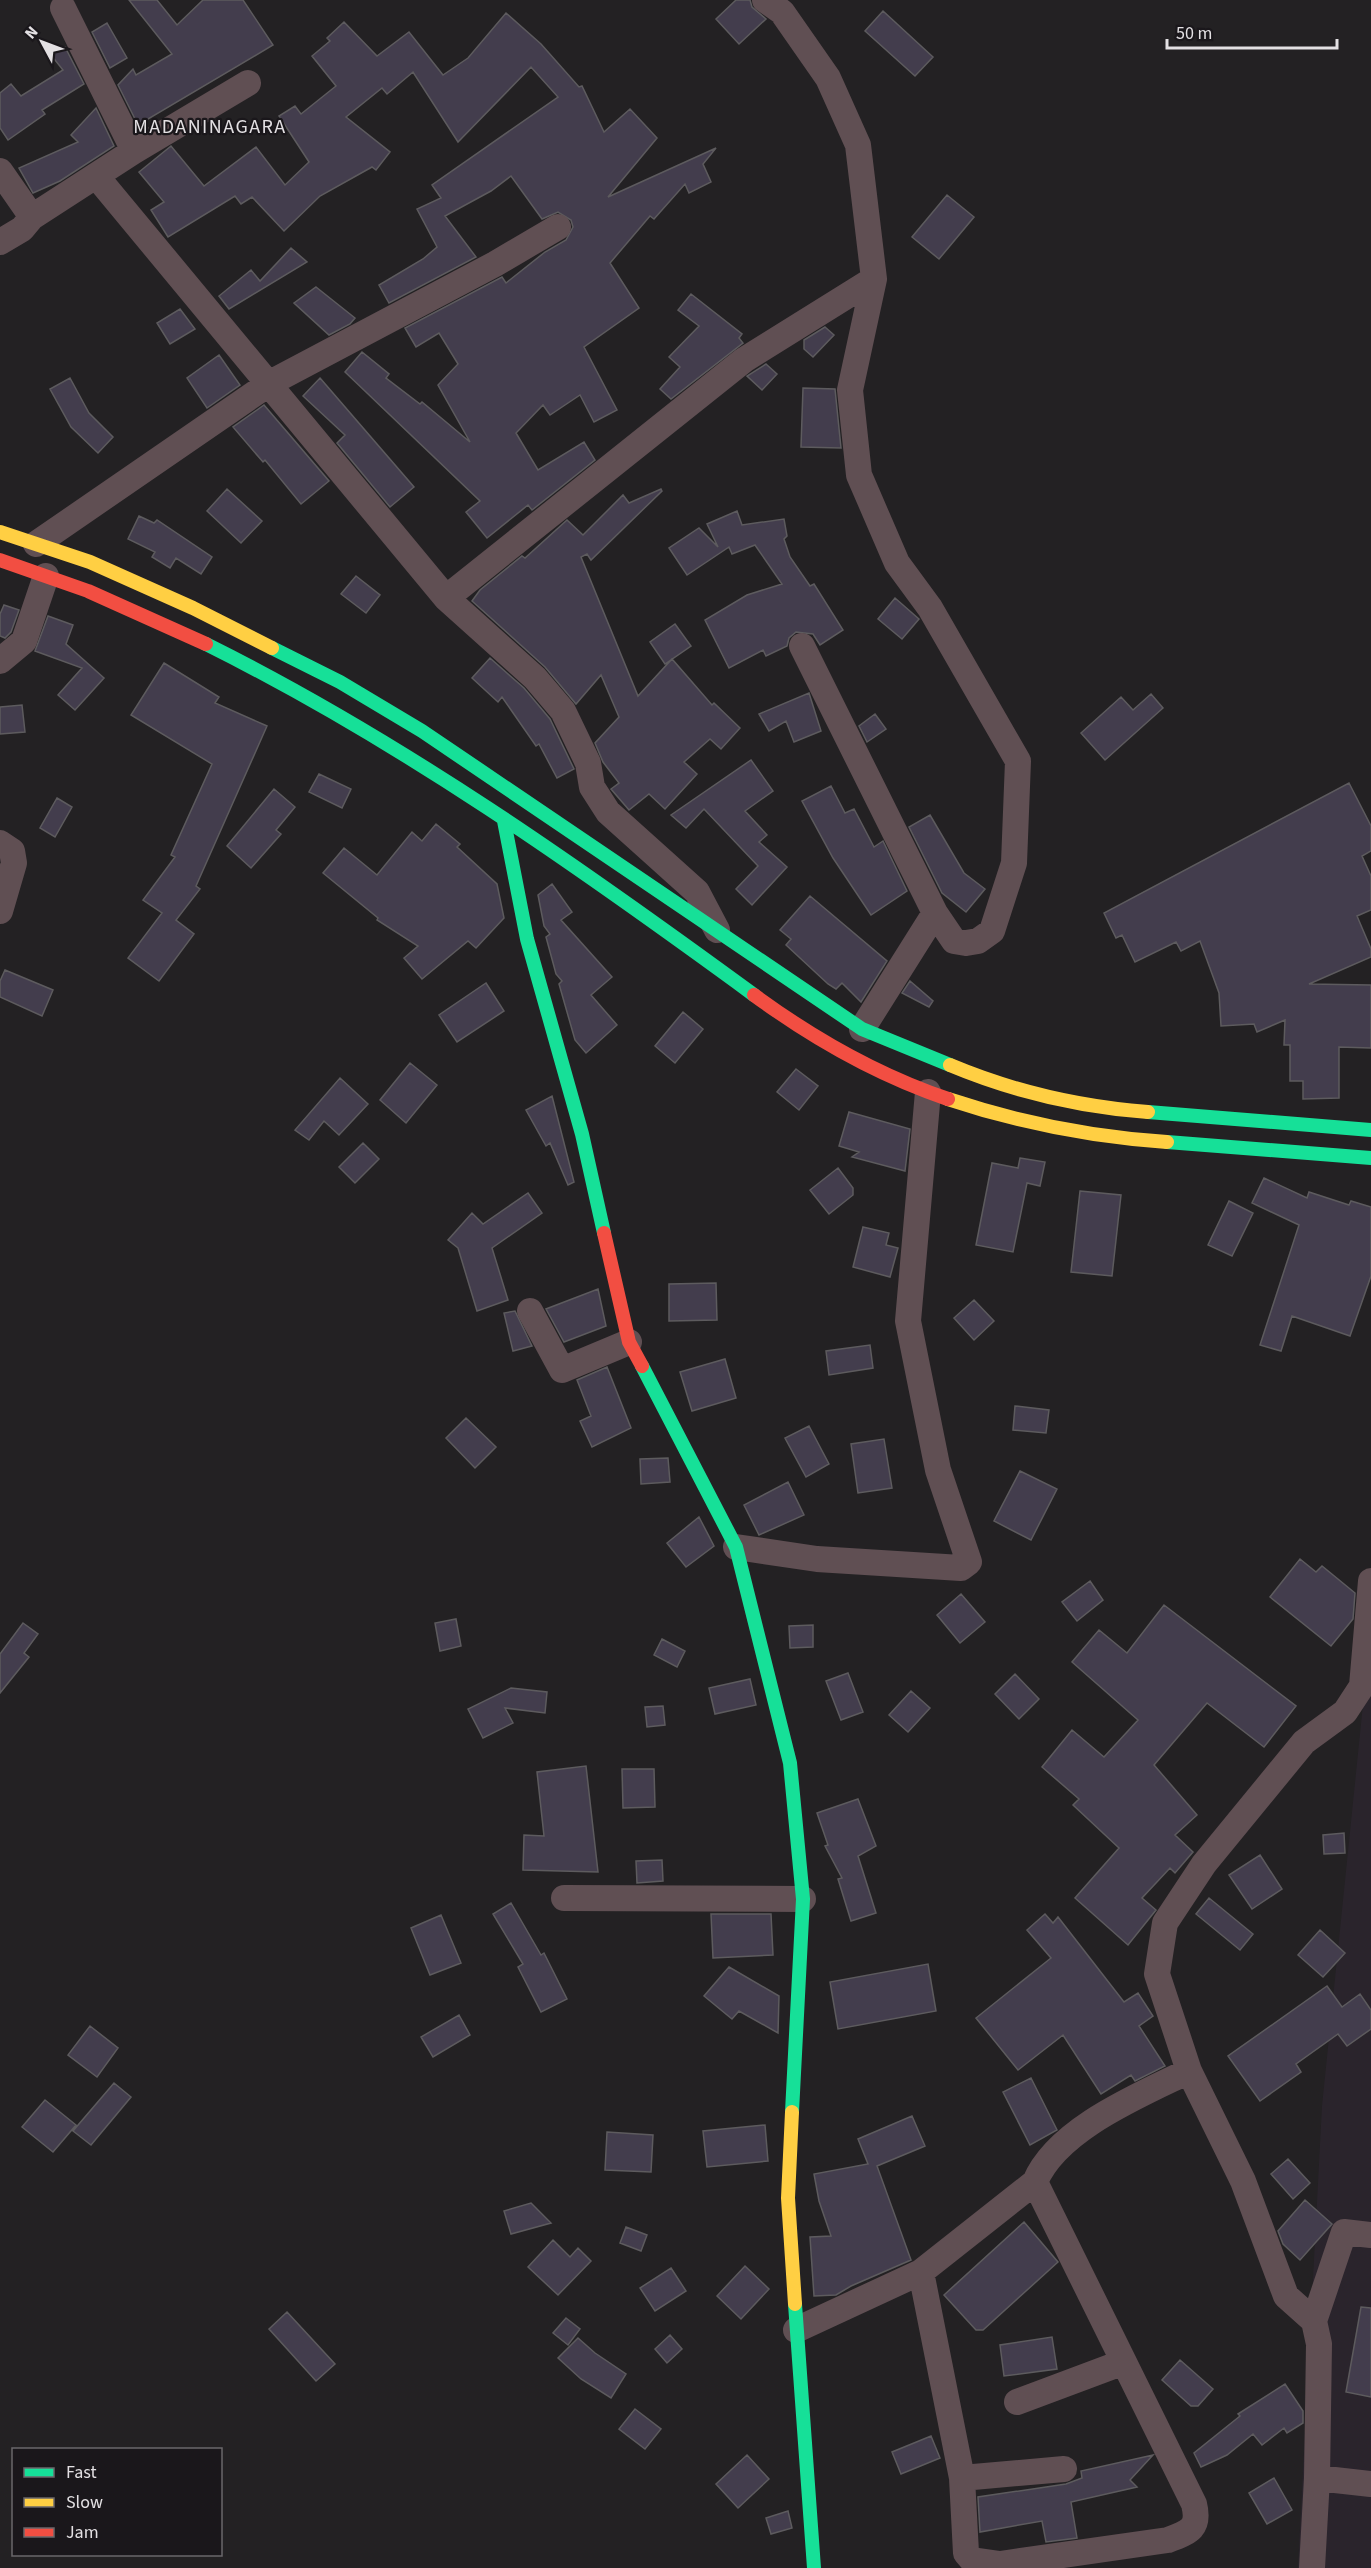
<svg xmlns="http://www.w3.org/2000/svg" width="1371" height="2568" viewBox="0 0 1371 2568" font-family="'Source Sans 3',sans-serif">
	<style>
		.built { fill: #2a242c }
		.building { fill: #433d4d; stroke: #5d5b5e; stroke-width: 1.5 }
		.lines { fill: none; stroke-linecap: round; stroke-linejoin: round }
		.street { stroke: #604f53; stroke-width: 26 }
		.fast { stroke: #16e098; stroke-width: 14 }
		.slow { stroke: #ffcf43; stroke-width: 14 }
		.jam { stroke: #f24e42; stroke-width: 14 }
		.labels { text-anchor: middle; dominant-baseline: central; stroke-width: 4.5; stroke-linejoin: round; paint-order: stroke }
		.quarter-label { font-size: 20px; letter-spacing: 1.5px; fill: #e3e0e3; stroke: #1a171b }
	</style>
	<rect width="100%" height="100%" fill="#232123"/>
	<path class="built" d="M 1371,1626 L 1371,2568 L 1298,2568 L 1322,2106 Z"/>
	<path class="building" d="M 129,0 L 157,0 L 177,25 L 203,0 L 243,0 L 273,45 L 138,125 L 118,85 L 133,69 L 136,75 L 172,54 Z
		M 736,0 L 750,0 L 752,7 L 766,19 L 739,44 L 716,19 Z
		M 883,11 L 933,57 L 915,76 L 865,31 Z
		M 506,13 L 541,44 L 579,87 L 582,86 L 604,132 L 630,109 L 657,138 L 608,197 L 716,148 L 703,164 L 711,182 L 689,193 L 685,184 L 654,219 L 650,216 L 610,263 L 639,308 L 584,347 L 617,410 L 594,422 L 580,395 L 550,415 L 543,405 L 516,433 L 538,470 L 584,442 L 595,460 L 532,510 L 528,505 L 487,538 L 466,512 L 480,501 L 345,372 L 362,352 L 389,374 L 386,378 L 420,404 L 422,402 L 470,442 L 438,385 L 458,364 L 439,333 L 416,347 L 405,328 L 502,277 L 506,283 L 545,252 L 566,240 L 573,227 L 571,220 L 558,212 L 542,219 L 511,176 L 491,191 L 445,216 L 476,257 L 389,303 L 379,285 L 423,259 L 437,247 L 417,209 L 441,198 L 432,185 L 558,97 L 531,67 L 458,142 L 413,72 L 387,94 L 382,88 L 346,117 L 390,152 L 376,170 L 372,167 L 320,196 L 284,231 L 252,197 L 241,204 L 235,196 L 168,237 L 151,210 L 164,202 L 139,172 L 171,146 L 204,186 L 256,147 L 285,185 L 309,162 L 279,116 L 295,106 L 301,114 L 336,86 L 312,56 L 330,41 L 327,38 L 344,22 L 377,56 L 409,32 L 443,75 L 468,58 Z
		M 107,23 L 127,58 L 110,68 L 92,32 Z
		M 65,47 L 84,84 L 42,110 L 45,114 L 8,140 L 0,128 L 0,93 L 11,84 L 21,96 L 63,70 L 51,55 Z
		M 96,108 L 114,146 L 60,181 L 33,193 L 19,168 L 78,142 L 71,135 Z
		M 947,195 L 974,217 L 939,259 L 912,237 Z
		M 291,248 L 307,262 L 229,309 L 219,296 L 251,270 L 260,281 Z
		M 316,287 L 355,318 L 350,324 L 329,335 L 294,303 Z
		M 691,294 L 742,334 L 739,338 L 743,343 L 671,399 L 660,389 L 680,367 L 669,357 L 699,326 L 678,310 Z
		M 180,309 L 195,329 L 170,344 L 157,323 Z
		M 825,327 L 834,335 L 813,357 L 804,349 L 804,340 Z
		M 219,355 L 240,385 L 207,408 L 187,378 Z
		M 766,364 L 777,374 L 762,390 L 747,376 Z
		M 70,378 L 89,413 L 113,437 L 98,453 L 71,427 L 50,389 Z
		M 320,378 L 414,487 L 390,507 L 337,443 L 345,435 L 303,396 Z
		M 803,388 L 835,389 L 841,448 L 801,447 Z
		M 264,405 L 329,481 L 301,504 L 265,460 L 263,462 L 233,427 Z
		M 227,489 L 262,521 L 241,543 L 207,511 Z
		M 661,489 L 662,491 L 591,560 L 587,554 L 581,557 L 638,696 L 672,659 L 712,705 L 714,703 L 740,728 L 721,749 L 710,739 L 684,762 L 697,774 L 665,809 L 649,794 L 629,810 L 611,789 L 619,783 L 603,762 L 595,743 L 619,717 L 601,675 L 576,704 L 545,667 L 472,601 L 480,590 L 522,556 L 525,558 L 567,520 L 583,535 L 623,495 L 629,503 Z
		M 737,511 L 742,525 L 784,519 L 787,536 L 784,539 L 790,557 L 810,586 L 814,584 L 843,630 L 820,645 L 813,634 L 796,632 L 789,638 L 787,646 L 766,656 L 763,650 L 729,668 L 705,620 L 747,595 L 782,584 L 755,545 L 732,554 L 729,547 L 687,575 L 669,548 L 699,528 L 718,547 L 707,524 Z
		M 139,516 L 154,523 L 157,520 L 212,557 L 201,574 L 176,558 L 170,568 L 152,557 L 155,552 L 128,539 Z
		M 356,576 L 380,595 L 366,613 L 341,594 Z
		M 895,598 L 919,619 L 902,639 L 878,619 Z
		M 4,605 L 19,610 L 11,632 L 5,638 L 0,636 L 0,614 Z
		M 48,616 L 73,625 L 66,644 L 104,678 L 75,710 L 58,695 L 82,668 L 35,651 Z
		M 675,624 L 691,646 L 665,664 L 650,642 Z
		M 490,658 L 524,688 L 550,719 L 574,769 L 557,778 L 539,744 L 536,746 L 502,697 L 498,702 L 472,678 Z
		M 164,663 L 219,697 L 215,703 L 267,726 L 196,886 L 200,889 L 176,920 L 194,934 L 159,981 L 128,958 L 162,913 L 143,900 L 175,857 L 171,855 L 212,764 L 131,715 Z
		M 809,693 L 821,731 L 794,742 L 786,721 L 769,731 L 759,714 Z
		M 1151,694 L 1163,708 L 1105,760 L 1081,733 L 1121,697 L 1133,710 Z
		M 22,705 L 25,732 L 0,734 L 0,707 Z
		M 875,714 L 886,729 L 867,742 L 859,726 Z
		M 751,760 L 773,791 L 745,811 L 767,835 L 759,842 L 787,867 L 752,905 L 736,889 L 758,866 L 704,809 L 686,828 L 671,815 Z
		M 319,774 L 351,789 L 342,808 L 309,792 Z
		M 1349,783 L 1371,826 L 1371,851 L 1362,856 L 1371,876 L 1371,910 L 1357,916 L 1371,949 L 1371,957 L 1309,984 L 1371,985 L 1371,1048 L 1339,1047 L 1339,1098 L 1303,1099 L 1303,1081 L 1290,1081 L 1290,1045 L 1284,1045 L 1285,1020 L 1257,1032 L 1254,1024 L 1221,1026 L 1219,993 L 1200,941 L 1181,951 L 1176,942 L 1135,962 L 1122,935 L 1116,938 L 1104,913 Z
		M 831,786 L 845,813 L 854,809 L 874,847 L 883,841 L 907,891 L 871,915 L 833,858 L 802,801 Z
		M 274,789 L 295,807 L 276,830 L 281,834 L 251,868 L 227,846 Z
		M 57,798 L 72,807 L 55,837 L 40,828 Z
		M 930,815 L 964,873 L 985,889 L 966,912 L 942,893 L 909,827 Z
		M 436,824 L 460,844 L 457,847 L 497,884 L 504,918 L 476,948 L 468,941 L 422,979 L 404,958 L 418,946 L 377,920 L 378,918 L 323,873 L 344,848 L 377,875 L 412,832 L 422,841 Z
		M 552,884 L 572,912 L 561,920 L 612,977 L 591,995 L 617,1025 L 586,1053 L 575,1040 L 559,984 L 562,981 L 556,974 L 546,937 L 550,934 L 544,926 L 538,895 Z
		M 810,896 L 887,961 L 861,1002 L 842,983 L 836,989 L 828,984 L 786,945 L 791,939 L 780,930 Z
		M 5,970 L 53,990 L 42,1016 L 0,997 L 0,981 Z
		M 910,981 L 933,1001 L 929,1007 L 902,993 Z
		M 486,983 L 504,1011 L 457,1042 L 439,1015 Z
		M 683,1012 L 703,1029 L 675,1063 L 655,1046 Z
		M 410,1063 L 437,1085 L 406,1123 L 380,1100 Z
		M 796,1069 L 818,1086 L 799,1110 L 777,1092 Z
		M 340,1078 L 368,1104 L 339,1135 L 324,1121 L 309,1140 L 295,1130 Z
		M 552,1096 L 574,1182 L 568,1185 L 550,1143 L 546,1146 L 526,1110 Z
		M 849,1112 L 910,1129 L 905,1171 L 852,1157 L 859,1152 L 839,1146 Z
		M 363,1143 L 379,1159 L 355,1183 L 339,1167 Z
		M 1020,1158 L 1045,1162 L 1040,1186 L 1027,1183 L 1013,1252 L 976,1245 L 992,1163 L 1018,1168 Z
		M 838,1168 L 853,1188 L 853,1195 L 829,1214 L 810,1190 Z
		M 1264,1178 L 1307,1198 L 1309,1192 L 1349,1205 L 1351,1201 L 1371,1207 L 1371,1276 L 1350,1336 L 1292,1316 L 1281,1351 L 1260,1345 L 1299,1225 L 1252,1203 Z
		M 1080,1191 L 1121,1195 L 1112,1276 L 1071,1272 Z
		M 528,1193 L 542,1213 L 492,1248 L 508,1300 L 477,1311 L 458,1248 L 448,1240 L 472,1213 L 483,1224 Z
		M 1229,1201 L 1253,1213 L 1232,1256 L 1208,1245 Z
		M 863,1227 L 889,1233 L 886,1245 L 898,1248 L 890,1277 L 853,1267 Z
		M 716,1283 L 717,1320 L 669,1321 L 669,1284 Z
		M 598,1289 L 606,1326 L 564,1342 L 546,1309 Z
		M 974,1300 L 994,1321 L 974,1340 L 954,1318 Z
		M 515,1311 L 532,1346 L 513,1351 L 504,1313 Z
		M 870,1345 L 873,1368 L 829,1375 L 826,1351 Z
		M 725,1359 L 736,1398 L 692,1411 L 680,1372 Z
		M 607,1367 L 631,1428 L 592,1447 L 580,1421 L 591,1416 L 577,1380 Z
		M 1015,1406 L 1049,1410 L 1046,1433 L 1013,1430 Z
		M 466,1418 L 496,1447 L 475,1468 L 446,1438 Z
		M 809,1426 L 829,1464 L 806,1477 L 785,1438 Z
		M 884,1439 L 892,1488 L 858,1493 L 851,1444 Z
		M 668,1458 L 670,1482 L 641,1484 L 640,1459 Z
		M 1020,1471 L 1057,1489 L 1031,1540 L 994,1521 Z
		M 788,1482 L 804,1515 L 759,1535 L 744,1505 Z
		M 699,1517 L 714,1546 L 686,1567 L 667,1543 Z
		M 1300,1559 L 1316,1572 L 1322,1566 L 1355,1593 L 1353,1619 L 1331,1646 L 1270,1597 Z
		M 1090,1581 L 1103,1600 L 1077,1621 L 1062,1602 Z
		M 961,1594 L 985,1622 L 960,1643 L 937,1615 Z
		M 1164,1605 L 1296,1706 L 1264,1747 L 1207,1703 L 1154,1765 L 1197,1815 L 1175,1835 L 1193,1852 L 1175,1873 L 1170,1868 L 1142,1898 L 1156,1910 L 1128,1945 L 1075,1898 L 1119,1848 L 1073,1805 L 1079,1799 L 1042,1767 L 1072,1730 L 1104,1757 L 1138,1720 L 1072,1662 L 1099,1630 L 1127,1653 Z
		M 456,1619 L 461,1646 L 440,1651 L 435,1623 Z
		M 23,1623 L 38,1634 L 24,1653 L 29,1657 L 0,1693 L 0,1654 Z
		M 813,1625 L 813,1647 L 790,1648 L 789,1626 Z
		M 662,1639 L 685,1651 L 677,1667 L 654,1655 Z
		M 848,1673 L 863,1712 L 841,1720 L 826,1681 Z
		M 1015,1674 L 1039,1699 L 1019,1719 L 995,1694 Z
		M 750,1679 L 756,1705 L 715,1714 L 709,1688 Z
		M 511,1688 L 547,1692 L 545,1713 L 505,1708 L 513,1723 L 483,1738 L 468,1709 Z
		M 911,1691 L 930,1708 L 908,1732 L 889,1715 Z
		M 663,1706 L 665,1725 L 647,1727 L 645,1707 Z
		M 586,1766 L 598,1872 L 523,1870 L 524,1835 L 544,1836 L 537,1772 Z
		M 622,1769 L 654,1769 L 655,1807 L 623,1808 Z
		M 858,1799 L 876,1846 L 858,1856 L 876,1913 L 851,1921 L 838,1879 L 842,1878 L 825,1846 L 828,1845 L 817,1813 Z
		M 1344,1833 L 1345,1853 L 1324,1854 L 1323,1835 Z
		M 1260,1855 L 1282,1889 L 1252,1909 L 1229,1875 Z
		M 662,1860 L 663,1881 L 637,1883 L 636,1861 Z
		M 1209,1898 L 1253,1934 L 1240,1950 L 1196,1914 Z
		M 511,1903 L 541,1955 L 544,1953 L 567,1999 L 541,2012 L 518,1967 L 523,1964 L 493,1914 Z
		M 711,1914 L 771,1914 L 773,1955 L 713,1958 Z
		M 1045,1914 L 1053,1923 L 1058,1917 L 1124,2002 L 1138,1993 L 1153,2016 L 1139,2026 L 1165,2066 L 1135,2081 L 1131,2075 L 1101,2094 L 1063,2035 L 1018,2070 L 976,2018 L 1051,1958 L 1027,1930 Z
		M 441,1915 L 461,1963 L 430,1975 L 411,1928 Z
		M 1320,1930 L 1345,1953 L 1323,1977 L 1298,1955 Z
		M 928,1964 L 936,2011 L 838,2029 L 830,1982 Z
		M 729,1967 L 779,1996 L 778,2033 L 739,2011 L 732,2019 L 704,1996 Z
		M 1327,1986 L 1342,2007 L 1360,1994 L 1371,2010 L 1371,2029 L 1347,2046 L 1338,2034 L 1296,2064 L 1301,2072 L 1260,2101 L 1228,2056 Z
		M 459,2015 L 470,2035 L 433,2057 L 421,2037 Z
		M 90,2026 L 118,2048 L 97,2077 L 68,2055 Z
		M 1031,2078 L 1057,2130 L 1030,2145 L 1003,2092 Z
		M 114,2083 L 131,2097 L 91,2145 L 73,2131 Z
		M 45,2100 L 76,2125 L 53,2152 L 22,2127 Z
		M 912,2116 L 925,2146 L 877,2166 L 911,2260 L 851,2286 L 836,2295 L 814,2296 L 810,2237 L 831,2236 L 819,2201 L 814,2174 L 868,2164 L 858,2139 Z
		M 765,2125 L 768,2161 L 707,2167 L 703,2131 Z
		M 607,2132 L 653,2135 L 651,2172 L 605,2170 Z
		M 1288,2159 L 1310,2183 L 1293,2199 L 1271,2174 Z
		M 1305,2200 L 1332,2224 L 1300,2260 L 1283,2244 L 1278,2231 Z
		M 531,2203 L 551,2223 L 511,2234 L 504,2211 Z
		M 1024,2222 L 1058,2262 L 983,2330 L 976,2330 L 944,2295 Z
		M 626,2227 L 647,2235 L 641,2251 L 620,2243 Z
		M 553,2240 L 570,2257 L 578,2248 L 591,2261 L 558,2295 L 528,2267 Z
		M 745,2266 L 769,2289 L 741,2319 L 717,2296 Z
		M 671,2268 L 686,2291 L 655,2311 L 640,2288 Z
		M 1361,2307 L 1371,2308 L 1371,2397 L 1346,2392 Z
		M 287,2312 L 335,2364 L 316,2381 L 269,2329 Z
		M 566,2318 L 580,2329 L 568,2345 L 553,2333 Z
		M 670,2335 L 682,2349 L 667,2363 L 655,2349 Z
		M 1052,2337 L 1057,2369 L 1004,2376 L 1000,2345 Z
		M 578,2338 L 595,2353 L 626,2374 L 611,2398 L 581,2379 L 558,2358 Z
		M 1180,2360 L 1213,2389 L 1198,2406 L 1191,2406 L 1162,2380 Z
		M 1285,2384 L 1303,2411 L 1303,2423 L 1287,2433 L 1284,2428 L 1262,2445 L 1253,2434 L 1227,2455 L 1201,2467 L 1194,2453 L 1240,2416 L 1238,2414 Z
		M 635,2409 L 661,2429 L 645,2449 L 619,2429 Z
		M 931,2436 L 940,2458 L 901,2474 L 892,2452 Z
		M 747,2455 L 769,2479 L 738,2508 L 716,2484 Z
		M 1153,2455 L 1130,2480 L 1137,2487 L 1071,2502 L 1077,2538 L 1046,2542 L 1042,2521 L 980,2532 L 978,2497 L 1066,2484 L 1082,2478 L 1081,2471 Z
		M 1274,2478 L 1292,2510 L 1267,2524 L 1249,2493 Z
		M 788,2511 L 792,2528 L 771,2534 L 766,2518 Z"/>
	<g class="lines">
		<path class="street" d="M 765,0 L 782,12 L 828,78 L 858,145 L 874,279 L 850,390 L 859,475 L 897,563 L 930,608 L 1018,761 L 1014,863 L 992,931 L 978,941 L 966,943 L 954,941 L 935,913 L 802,646
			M 63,8 L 134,151
			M 0,171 L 32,217
			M 97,177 L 446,598 L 535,678 L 563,711 L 588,763 L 592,787 L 608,812 L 697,892 L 717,930
			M 0,242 L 22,229 L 32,217 L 134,151 L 248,83
			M 36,544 L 270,383 L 495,264 L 558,227
			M 446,598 L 744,360 L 874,279
			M 0,661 L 24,641 L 46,576
			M 0,843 L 12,851 L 14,863 L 0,911
			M 862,1029 L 935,913
			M 530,1311 L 562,1370 L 629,1342
			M 736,1547 L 817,1559 L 961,1568 L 969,1562 L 938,1470 L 908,1321 L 928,1092
			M 564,1898 L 803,1899
			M 921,2272 L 1035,2182
			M 1314,2321 L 1286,2296 L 1243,2181 L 1189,2071 L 1157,1974 L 1165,1923 L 1204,1864 L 1304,1742 L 1345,1712 L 1362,1686 L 1371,1581
			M 796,2330 L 921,2272 L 962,2478 L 966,2553 L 972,2560 L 1000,2564 L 1168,2540 C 1190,2532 1200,2528 1194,2504 L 1035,2182 C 1057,2129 1140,2095 1189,2071
			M 1017,2402 L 1124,2362
			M 962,2478 L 1064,2469
			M 1317,2478 L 1371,2484
			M 1312,2568 L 1317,2478 L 1319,2344 L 1314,2321 L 1344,2232 L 1371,2235"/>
		<path class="fast" d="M 206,644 C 401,741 579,867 754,995
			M 272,648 L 340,682 L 422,731 L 862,1029 L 950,1065
			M 504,821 L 527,939 L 582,1134 L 604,1233
			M 1148,1112 L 1371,1130
			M 1167,1142 L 1371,1158
			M 642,1366 L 736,1547 L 790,1763 L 803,1899 L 792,2112
			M 795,2304 L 814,2568"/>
		<path class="slow" d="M 0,532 L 90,562 L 193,608 L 272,648
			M 950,1065 C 1012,1091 1082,1107 1148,1112
			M 948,1099 C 1020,1123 1092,1137 1167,1142
			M 792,2112 L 788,2198 L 795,2304"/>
		<path class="jam" d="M 0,560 L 88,591 L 206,644
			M 754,995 C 814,1039 877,1075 948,1099
			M 604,1233 L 629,1342 L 642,1366"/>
	</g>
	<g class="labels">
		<g class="quarter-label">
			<text x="210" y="127">MADANINAGARA</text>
		</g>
	</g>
	<rect x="12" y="2448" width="210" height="108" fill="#1a171b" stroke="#6a676b" stroke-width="1.5"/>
	<rect x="24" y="2468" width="30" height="9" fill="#16e098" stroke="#6a676b" stroke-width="1.5"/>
	<text x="66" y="2478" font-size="18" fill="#e3e0e3">Fast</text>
	<rect x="24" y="2498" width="30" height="9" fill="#ffcf43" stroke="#6a676b" stroke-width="1.5"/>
	<text x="66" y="2508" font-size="18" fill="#e3e0e3">Slow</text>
	<rect x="24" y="2528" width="30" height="9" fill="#f24e42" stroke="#6a676b" stroke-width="1.5"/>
	<text x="66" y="2538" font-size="18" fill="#e3e0e3">Jam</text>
	<g transform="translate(42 42) rotate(311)" stroke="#1a171b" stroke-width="4.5" paint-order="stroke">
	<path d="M0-4.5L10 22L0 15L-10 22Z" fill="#e3e0e3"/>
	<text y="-9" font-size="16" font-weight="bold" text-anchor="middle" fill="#e3e0e3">N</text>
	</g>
	<path d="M1167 39v9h170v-9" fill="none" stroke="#e3e0e3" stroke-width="3"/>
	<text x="1176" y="39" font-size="18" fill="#e3e0e3" stroke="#1a171b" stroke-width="4.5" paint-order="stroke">50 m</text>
</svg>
